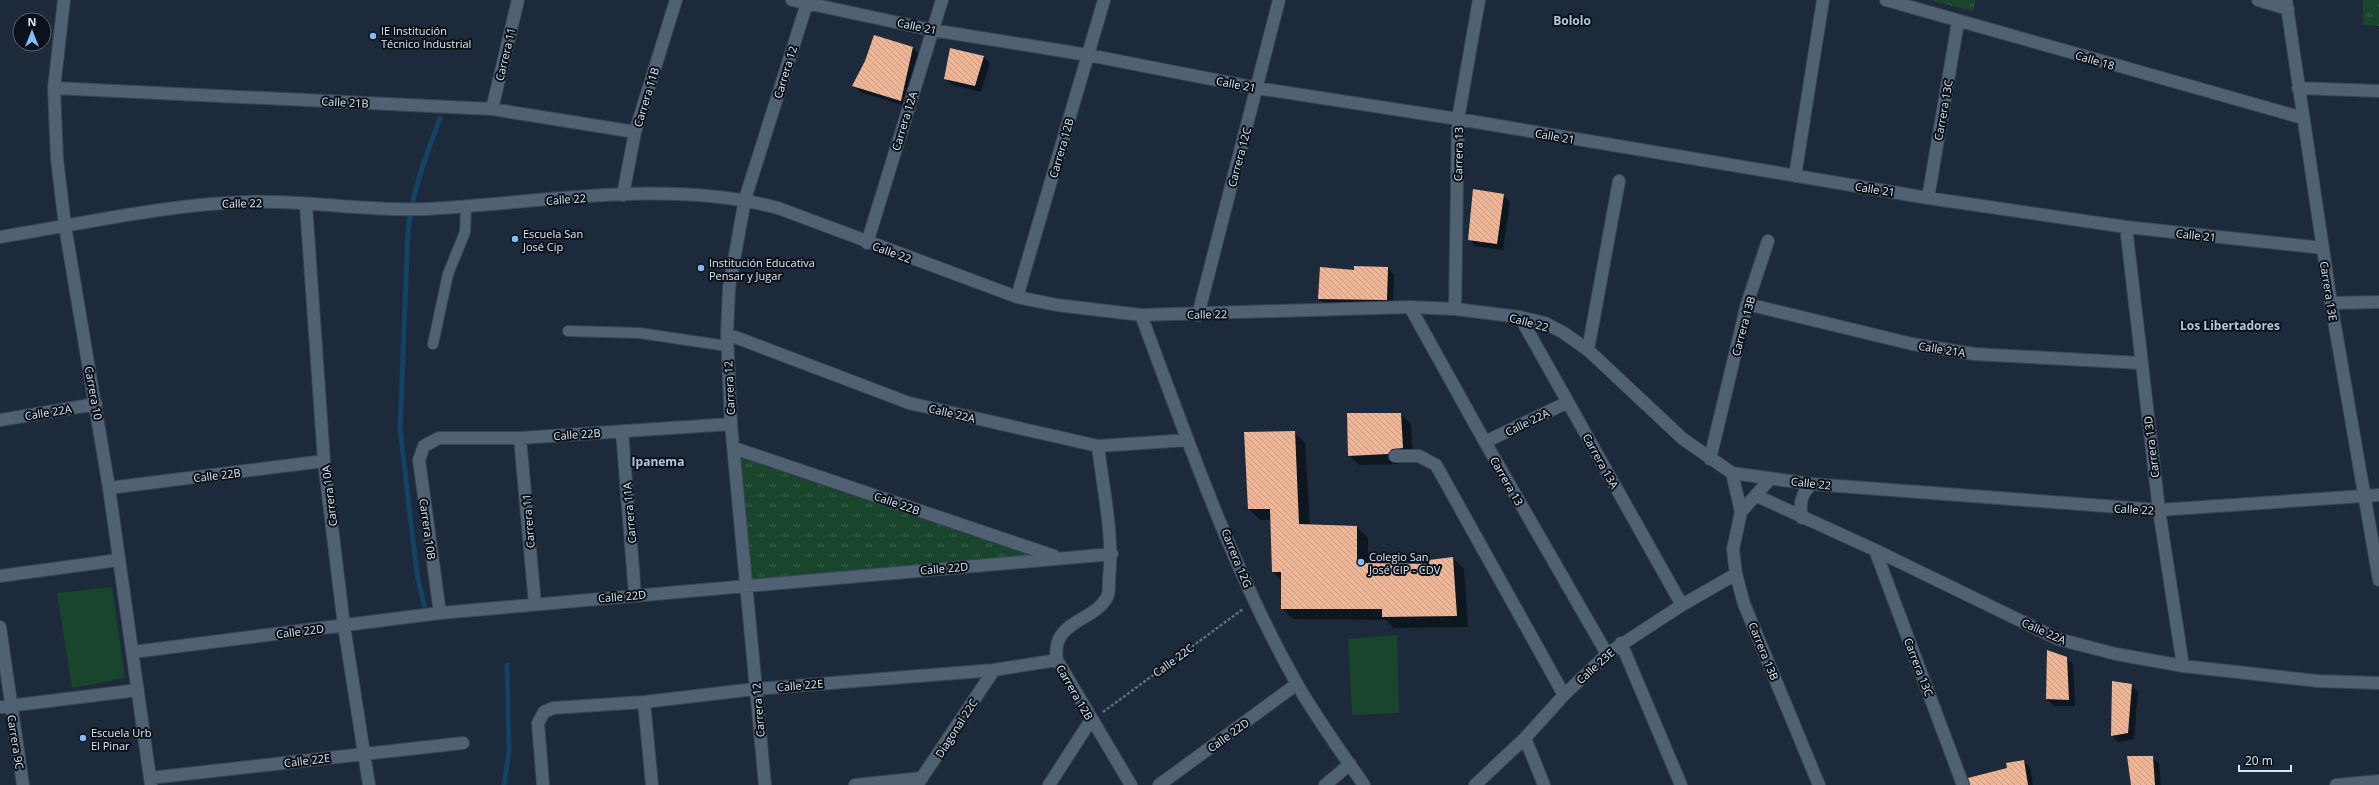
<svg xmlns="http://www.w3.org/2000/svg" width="2379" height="785" viewBox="0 0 2379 785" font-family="'Open Sans',sans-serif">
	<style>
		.grass { fill: #19452c }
		.park { fill: url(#park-tufts) }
		.shadow { fill: #0007 }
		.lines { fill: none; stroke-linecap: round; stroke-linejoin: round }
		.stream { stroke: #144366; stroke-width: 5 }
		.building { fill: url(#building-back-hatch) }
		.lane-casing { stroke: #394553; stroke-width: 12 }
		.street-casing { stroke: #394553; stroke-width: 14 }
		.secondary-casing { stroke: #394553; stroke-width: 14 }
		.path { stroke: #626e7d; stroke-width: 2.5; stroke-dasharray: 3 2; stroke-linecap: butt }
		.lane { stroke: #506174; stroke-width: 10 }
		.street { stroke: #506174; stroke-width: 12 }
		.secondary { stroke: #506174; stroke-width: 12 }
		.poi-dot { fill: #86bbfb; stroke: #0c121a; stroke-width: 1.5 }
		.labels { text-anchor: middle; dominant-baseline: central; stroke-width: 4; stroke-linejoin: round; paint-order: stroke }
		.street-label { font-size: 11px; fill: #dce6f1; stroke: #0c121a }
		.poi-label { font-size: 11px; fill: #dce6f1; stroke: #0c121a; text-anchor: start }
		.neighbourhood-label { font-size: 12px; font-weight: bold; fill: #b4c6db; stroke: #0c121a }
	</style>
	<defs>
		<pattern id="park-tufts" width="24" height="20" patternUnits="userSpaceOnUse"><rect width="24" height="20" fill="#19452c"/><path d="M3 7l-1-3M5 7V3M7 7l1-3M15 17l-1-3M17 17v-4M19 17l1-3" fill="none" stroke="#3a604b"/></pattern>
		<pattern id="building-back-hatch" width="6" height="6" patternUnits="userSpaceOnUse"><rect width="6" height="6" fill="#eeb597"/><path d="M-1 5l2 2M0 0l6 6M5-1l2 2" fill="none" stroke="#c39983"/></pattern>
	</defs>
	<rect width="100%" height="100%" fill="#1c2a3b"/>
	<path class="grass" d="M 112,587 L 125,678 L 72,688 L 57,593 Z
		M 1397,635 L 1399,713 L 1352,715 L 1348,639 Z"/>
	<path class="park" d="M 1929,0 L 1976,0 L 1973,11 Z
		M 2363,0 L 2379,0 L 2379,26 L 2363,25 Z
		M 734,448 L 1059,558 L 746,585 Z"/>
	<path class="shadow" d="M 913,48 L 919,54 L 908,107 L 860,92 L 854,85 Z
		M 951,49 L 984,57 L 990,63 L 981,92 L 952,85 L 945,79 Z
		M 1503,195 L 1510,202 L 1503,250 L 1475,246 L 1469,239 Z
		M 1388,268 L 1394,275 L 1393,306 L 1326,305 L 1319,299 Z
		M 1401,414 L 1411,424 L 1413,458 L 1402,459 L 1398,464 L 1359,465 L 1349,455 Z
		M 1294,432 L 1305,443 L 1310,525 L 1357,527 L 1368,538 L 1368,564 L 1430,565 L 1453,558 L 1464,569 L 1468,627 L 1394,628 L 1386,620 L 1293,619 L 1282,608 L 1282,581 L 1273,572 L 1272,520 L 1260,520 L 1249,509 Z
		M 2066,658 L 2073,664 L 2075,706 L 2054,706 L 2047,699 Z
		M 2131,685 L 2138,692 L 2134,739 L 2118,742 L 2112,735 Z
		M 2152,757 L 2159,763 L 2161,785 L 2132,785 Z
		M 2024,761 L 2030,767 L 2033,785 L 1977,785 Z"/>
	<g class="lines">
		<path class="stream" d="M 424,605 L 417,574 L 400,429 L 408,231 C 412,192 426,156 440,118
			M 504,785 L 509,751 L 507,665"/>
	</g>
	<path class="building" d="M 874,35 L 913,47 L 901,101 L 852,86 L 865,61 Z
		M 950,48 L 984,56 L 975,86 L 944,79 Z
		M 1473,189 L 1504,194 L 1497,244 L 1468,240 Z
		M 1354,266 L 1388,267 L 1387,300 L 1318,299 L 1320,267 L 1354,270 Z
		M 1347,413 L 1401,413 L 1403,448 L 1392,449 L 1388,454 L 1348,456 Z
		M 1295,431 L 1299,524 L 1357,526 L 1357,563 L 1429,564 L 1429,560 L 1453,557 L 1457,616 L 1382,617 L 1382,609 L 1281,609 L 1281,572 L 1272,572 L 1270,509 L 1248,509 L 1244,432 Z
		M 2047,650 L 2067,657 L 2069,700 L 2046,699 Z
		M 2112,681 L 2132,684 L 2128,733 L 2111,736 Z
		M 2127,756 L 2153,756 L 2155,785 L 2131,785 Z
		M 2024,760 L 2028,785 L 1970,785 L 1968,778 L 2007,768 L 2006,763 Z"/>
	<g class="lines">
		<g class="lane-casing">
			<path id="lane" d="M 568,331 L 639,333 L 727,346
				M 433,344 L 448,274 L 465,232 L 466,207"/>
		</g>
		<g class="street-casing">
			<path id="street" d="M 64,0 L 54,88 L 57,159 L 65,226 L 109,488 L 151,785
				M 792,0 L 932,30 L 1088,55 L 1257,88 L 1458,119 L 1928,198 L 2126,227 L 2323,248
				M 1886,0 L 2303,118
				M 2258,0 L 2288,9
				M 2286,0 L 2331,303 L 2379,580
				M 54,88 L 492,109 L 635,132
				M 2298,88 L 2379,91
				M 492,109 L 518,0
				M 1795,176 L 1823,0
				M 623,195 L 635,132 L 676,0
				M 1928,198 L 1958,22
				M 306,205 L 324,461 L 344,626 L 369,785
				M 2126,227 L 2159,510 L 2183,666
				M 867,243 L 942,0
				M 1017,297 L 1104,0
				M 2331,303 L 2379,302
				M 1747,304 L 1912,344 L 1974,354 L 2141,363
				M 1410,307 L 1485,442 L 1607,654
				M 1455,309 L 1458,119 L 1479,0
				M 1141,315 C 1187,438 1232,569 1297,684 C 1317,719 1341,752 1364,785
				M 1198,315 L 1279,0
				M 1520,317 L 1682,605
				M 727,334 L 909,403 L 1098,446 L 1188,440
				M 1588,350 L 1619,181
				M 0,420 L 96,404
				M 622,431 L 635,595
				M 520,438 L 535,604
				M 1485,442 L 1568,402
				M 1098,446 C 1103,490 1114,535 1109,579 C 1109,584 1109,591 1108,595 C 1097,622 1050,619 1057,660 L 1131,785
				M 734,448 L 1054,556
				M 1395,456 L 1419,456 L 1436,465 L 1564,695
				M 1710,459 L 1747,304 L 1768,241
				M 1732,473 L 1741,512 L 1733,549 L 1736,574 L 1744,604 L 1819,785
				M 109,488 L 324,461
				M 1757,496 L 1875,550 L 2058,639 L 2116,654 L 2183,666 L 2318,681 L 2379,683
				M 1741,512 L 1770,479
				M 1875,550 L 1963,785
				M 0,576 L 118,560
				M 440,613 L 419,460 L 424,446 L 439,438 L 520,438 L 731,424
				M 0,627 L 23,785
				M 1621,643 L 1681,785
				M 133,652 L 440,613 L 1112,554
				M 644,702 L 652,785
				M 0,707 L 138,690
				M 1525,738 L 1544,785
				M 150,778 L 463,743
				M 543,785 L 538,723 L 544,712 L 553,708 L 644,702 L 755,689 L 994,670 L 1057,660
				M 765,785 L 731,424 L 727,334 L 729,288 L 745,199 L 808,0
				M 855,785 L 922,778
				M 917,785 L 994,670
				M 1049,785 L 1091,720
				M 1159,785 L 1297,684
				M 1325,785 L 1350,764
				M 1475,785 L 1525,738 L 1564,695 L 1607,654 L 1682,605 L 1736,574
				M 2336,785 L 2379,781"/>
		</g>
		<g class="secondary-casing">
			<path id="secondary" d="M 0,237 C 82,224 161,205 245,202 C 305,199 366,212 426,209 C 542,203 665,178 778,208 L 1017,297 L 1057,305 L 1141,315 L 1410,307 L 1455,309 L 1520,317 L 1545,323 L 1564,333 L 1588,350 L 1683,439 L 1732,473 L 1812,484 L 2159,510 L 2379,495
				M 1802,518 C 1799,504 1801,493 1812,484"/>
		</g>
		<path class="path" d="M 1103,712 L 1243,609"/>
		<use href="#lane" class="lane"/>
		<use href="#street" class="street"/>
		<use href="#secondary" class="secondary"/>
	</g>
	<g class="poi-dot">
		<circle cx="373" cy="36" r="4"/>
		<circle cx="515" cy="239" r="4"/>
		<circle cx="701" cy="268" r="4"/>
		<circle cx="1361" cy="562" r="4"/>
		<circle cx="83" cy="738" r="4"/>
	</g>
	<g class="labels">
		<g class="street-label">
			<text transform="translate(917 26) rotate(12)">Calle 21</text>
			<text transform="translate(505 54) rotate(-77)">Carrera 11</text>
			<text transform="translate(2095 60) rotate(16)">Calle 18</text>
			<text transform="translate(785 72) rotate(-73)">Carrera 12</text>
			<text transform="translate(1236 84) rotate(11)">Calle 21</text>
			<text transform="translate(646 97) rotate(-73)">Carrera 11B</text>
			<text transform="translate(345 102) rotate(3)">Calle 21B</text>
			<text transform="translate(1943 110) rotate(-80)">Carrera 13C</text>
			<text transform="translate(904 121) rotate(-73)">Carrera 12A</text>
			<text transform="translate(1555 136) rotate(10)">Calle 21</text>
			<text transform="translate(1061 148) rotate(-74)">Carrera 12B</text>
			<text transform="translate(1458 154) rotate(-89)">Carrera 13</text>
			<text transform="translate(1239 157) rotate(-75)">Carrera 12C</text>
			<text transform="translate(1875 189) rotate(9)">Calle 21</text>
			<text transform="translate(566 199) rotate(-4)">Calle 22</text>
			<text transform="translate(242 203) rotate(-1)">Calle 22</text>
			<text transform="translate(2196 235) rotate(6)">Calle 21</text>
			<text transform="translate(892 252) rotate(20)">Calle 22</text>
			<text transform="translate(2329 291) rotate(81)">Carrera 13E</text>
			<text transform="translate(1207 314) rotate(-1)">Calle 22</text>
			<text transform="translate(1529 322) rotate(15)">Calle 22</text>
			<text transform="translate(1743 326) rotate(-75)">Carrera 13B</text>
			<text transform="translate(1942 349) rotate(9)">Calle 21A</text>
			<text transform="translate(729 388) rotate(-93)">Carrera 12</text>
			<text transform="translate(94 393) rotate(80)">Carrera 10</text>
			<text transform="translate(48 412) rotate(-9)">Calle 22A</text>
			<text transform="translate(952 413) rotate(13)">Calle 22A</text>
			<text transform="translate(1527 422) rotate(-26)">Calle 22A</text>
			<text transform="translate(577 434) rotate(-4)">Calle 22B</text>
			<text transform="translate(2151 447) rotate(-97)">Carrera 13D</text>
			<text transform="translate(1601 461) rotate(61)">Carrera 13A</text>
			<text transform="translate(217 475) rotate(-7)">Calle 22B</text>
			<text transform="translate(1507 481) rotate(60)">Carrera 13</text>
			<text transform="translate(1811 483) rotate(6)">Calle 22</text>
			<text transform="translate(329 496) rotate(-97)">Carrera 10A</text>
			<text transform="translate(897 503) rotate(19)">Calle 22B</text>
			<text transform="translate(2134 509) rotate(3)">Calle 22</text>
			<text transform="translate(629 513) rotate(-95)">Carrera 11A</text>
			<text transform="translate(528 521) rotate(-95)">Carrera 11</text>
			<text transform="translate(428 529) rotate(82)">Carrera 10B</text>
			<text transform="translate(1237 558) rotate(68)">Carrera 12G</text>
			<text transform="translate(944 568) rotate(-5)">Calle 22D</text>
			<text transform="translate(622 596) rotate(-5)">Calle 22D</text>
			<text transform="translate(300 631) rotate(-7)">Calle 22D</text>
			<text transform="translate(2044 631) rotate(24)">Calle 22A</text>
			<text transform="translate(1764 651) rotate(68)">Carrera 13B</text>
			<text transform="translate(1173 660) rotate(-36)">Calle 22C</text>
			<text transform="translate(1595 666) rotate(-42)">Calle 23E</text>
			<text transform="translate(1919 667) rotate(69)">Carrera 13C</text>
			<text transform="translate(800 685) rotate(-5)">Calle 22E</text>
			<text transform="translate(1075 692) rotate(60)">Carrera 12B</text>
			<text transform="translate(758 710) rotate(-95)">Carrera 12</text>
			<text transform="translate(956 728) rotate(-57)">Diagonal 22C</text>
			<text transform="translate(1228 735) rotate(-36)">Calle 22D</text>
			<text transform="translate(16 742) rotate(81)">Carrera 9C</text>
			<text transform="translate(307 760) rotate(-7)">Calle 22E</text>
		</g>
		<g class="poi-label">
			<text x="381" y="30">IE Institución<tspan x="381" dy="13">Técnico Industrial</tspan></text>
			<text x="523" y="233">Escuela San<tspan x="523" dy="13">José Cip</tspan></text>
			<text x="709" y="262">Institución Educativa<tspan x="709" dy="13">Pensar y Jugar</tspan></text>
			<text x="1369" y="556">Colegio San<tspan x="1369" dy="13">José CIP - CDV</tspan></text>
			<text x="91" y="732">Escuela Urb<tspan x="91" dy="13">El Pinar</tspan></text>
		</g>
		<g class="neighbourhood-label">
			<text x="1572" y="20">Bololo</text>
			<text x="2230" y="325">Los Libertadores</text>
			<text x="658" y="461">Ipanema</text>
		</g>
	</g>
	<g transform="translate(32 32)"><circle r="19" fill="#0c121a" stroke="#5f6770"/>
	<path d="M0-3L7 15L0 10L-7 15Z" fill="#86bbfb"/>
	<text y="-6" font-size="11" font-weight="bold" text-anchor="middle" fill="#dce6f1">N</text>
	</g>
	<path d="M2239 765v6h52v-6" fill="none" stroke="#dce6f1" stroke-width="2"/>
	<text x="2245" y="765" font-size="12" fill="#dce6f1" stroke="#0c121a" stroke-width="3" paint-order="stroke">20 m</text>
</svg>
